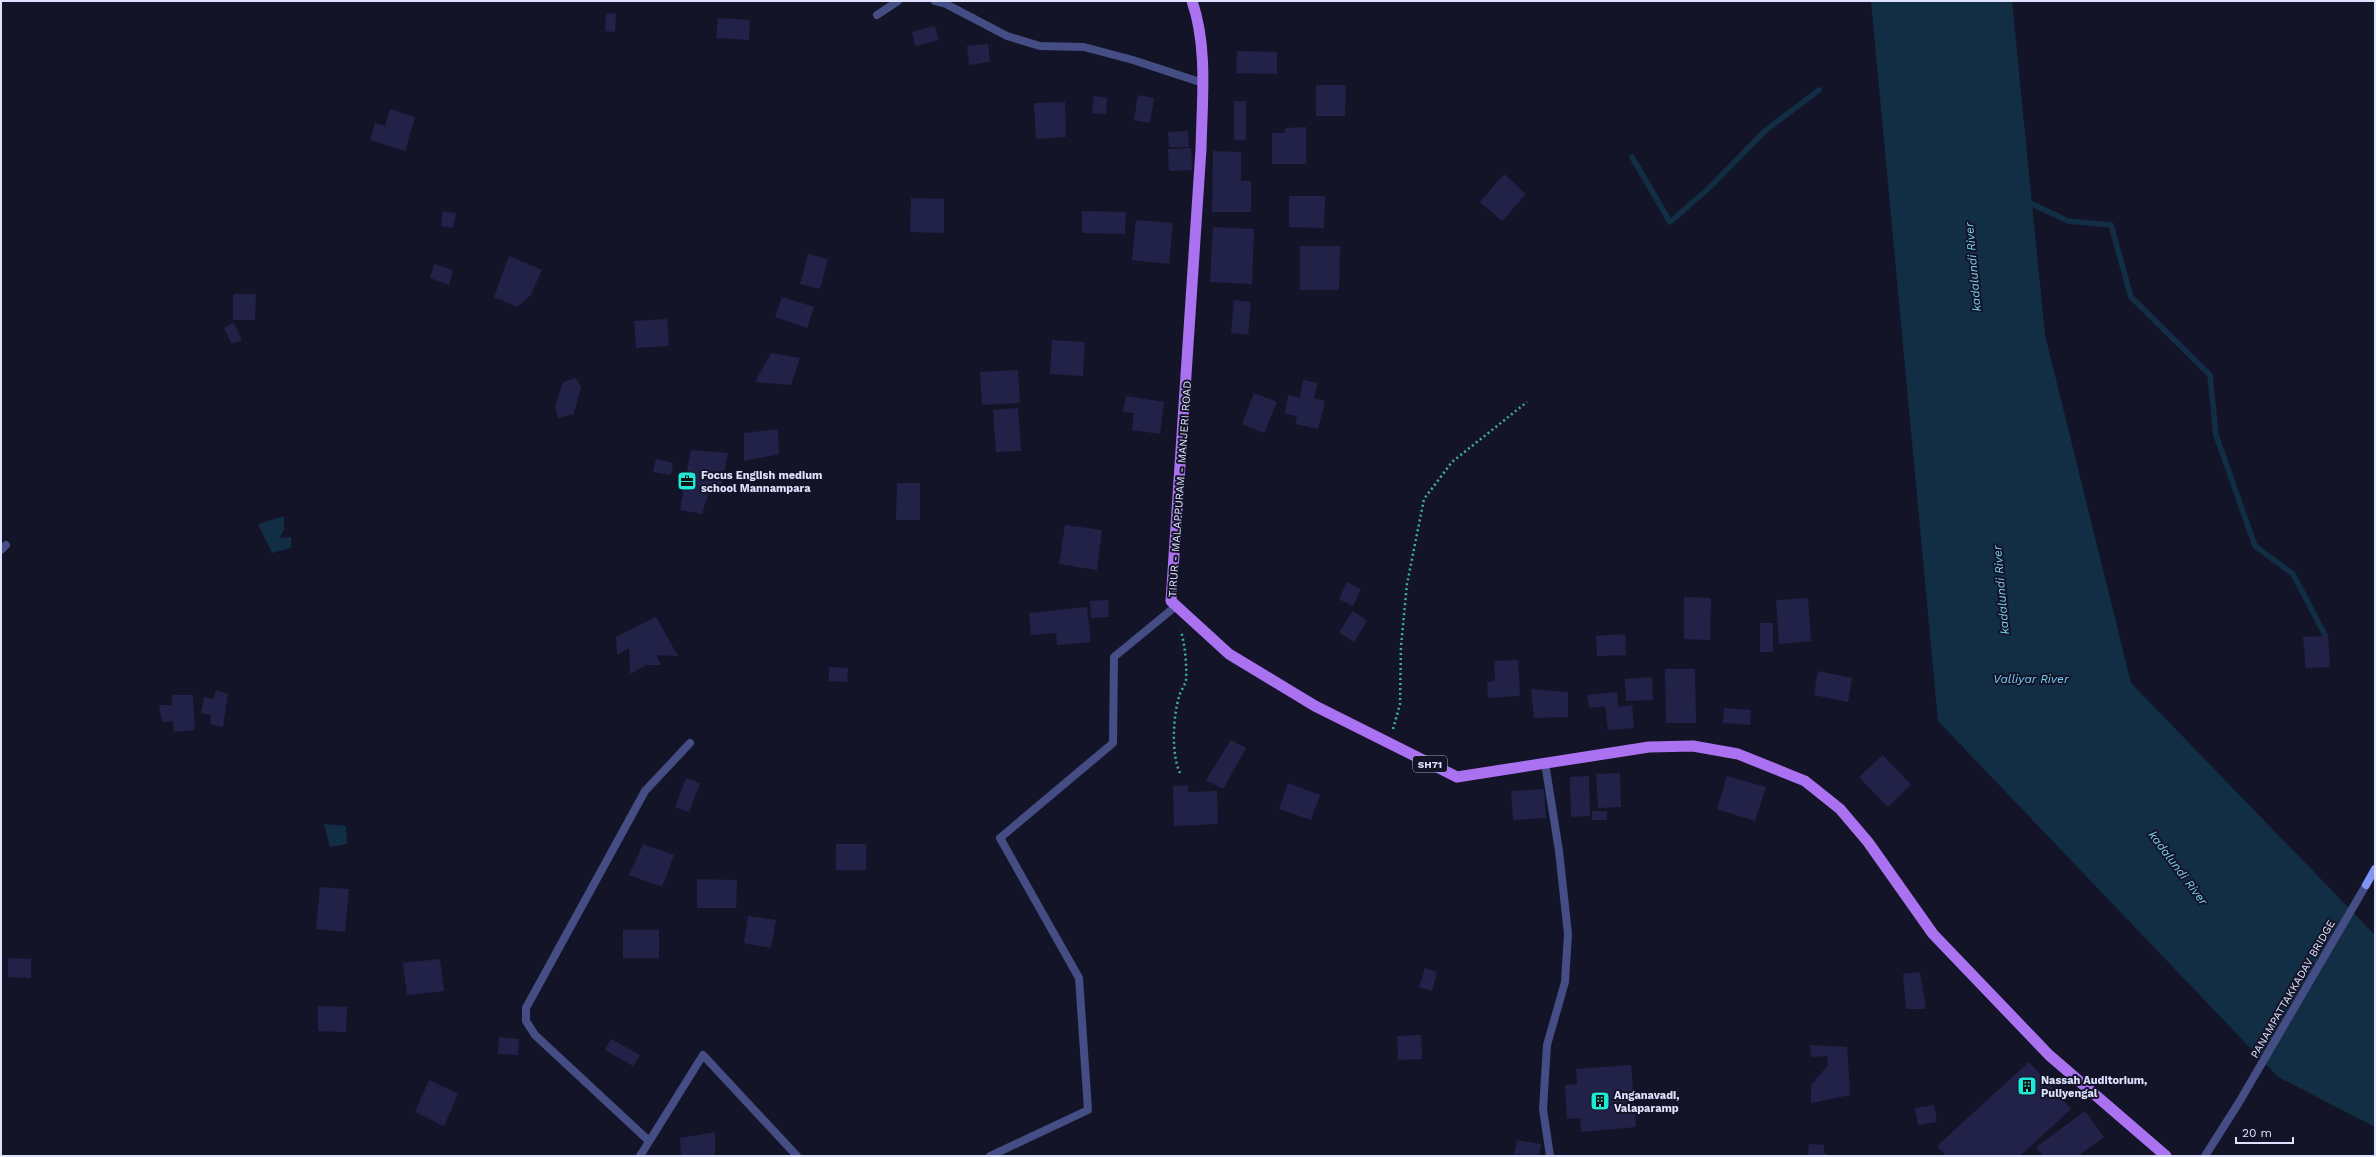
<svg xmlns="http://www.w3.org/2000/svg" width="2376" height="1157" viewBox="0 0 2376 1157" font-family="'Work Sans',sans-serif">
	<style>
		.water { fill: #112e45 }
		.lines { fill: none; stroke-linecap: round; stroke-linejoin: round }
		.stream { stroke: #112e45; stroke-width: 5.5 }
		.building { fill: #222249 }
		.path { stroke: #3eb295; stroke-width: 2.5; stroke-dasharray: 2 3; stroke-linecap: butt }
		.minor { stroke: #444d84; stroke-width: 8 }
		.tertiary { stroke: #444d84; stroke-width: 8 }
		.secondary { stroke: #8092f2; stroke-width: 8 }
		.primary { stroke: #aa72f1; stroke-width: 11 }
		.labels { text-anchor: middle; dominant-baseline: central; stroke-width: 4; stroke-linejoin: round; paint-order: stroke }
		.shield { fill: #141429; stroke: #a2a4bd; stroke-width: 1 }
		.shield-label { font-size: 10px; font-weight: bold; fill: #dfe2fc }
		.poi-label { font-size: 11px; font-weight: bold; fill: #dfe2fc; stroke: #141429; text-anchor: start }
		.street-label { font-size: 11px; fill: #dfe2fc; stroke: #141429 }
		.water-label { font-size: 12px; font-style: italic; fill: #78d0f1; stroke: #141429 }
	</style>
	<rect width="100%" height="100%" fill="#141429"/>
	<path class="water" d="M 1871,1 L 2012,1 L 2045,335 L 2131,683 L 2375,935 L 2375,1127 L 2278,1077 L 1938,721 Z
		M 284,516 L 284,530 L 279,538 L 291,537 L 291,548 L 272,553 L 258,524 Z
		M 324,824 L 346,826 L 347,844 L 330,847 Z"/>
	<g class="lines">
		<path class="stream" d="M 1632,157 L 1670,222 L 1708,189 L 1765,131 L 1819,90
			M 2026,201 L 2068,221 L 2111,225 L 2131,297 L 2210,375 L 2216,435 L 2255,546 L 2293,574 L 2325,635"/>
	</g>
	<path class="building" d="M 606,13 L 616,14 L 615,32 L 605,31 Z
		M 718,18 L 750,20 L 749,40 L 716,38 Z
		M 935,26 L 939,40 L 915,46 L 912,32 Z
		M 988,44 L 990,62 L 969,65 L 967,46 Z
		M 1237,51 L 1277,52 L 1277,74 L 1236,73 Z
		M 1316,85 L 1346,85 L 1345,116 L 1316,116 Z
		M 1138,95 L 1154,98 L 1150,123 L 1134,120 Z
		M 1094,96 L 1107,98 L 1106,114 L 1092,113 Z
		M 1234,101 L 1246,101 L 1246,140 L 1234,140 Z
		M 1065,102 L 1066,137 L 1036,139 L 1034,103 Z
		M 390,109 L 415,117 L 405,151 L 370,140 L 375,123 L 385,126 Z
		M 1306,127 L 1306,164 L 1272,164 L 1272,133 L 1285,133 L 1285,128 Z
		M 1188,131 L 1189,147 L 1169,147 L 1168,132 Z
		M 1191,148 L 1192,170 L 1169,171 L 1168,149 Z
		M 1213,151 L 1241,152 L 1241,181 L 1251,181 L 1251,212 L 1212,212 Z
		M 1504,174 L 1526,194 L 1502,221 L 1480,202 Z
		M 1289,196 L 1325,196 L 1324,228 L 1289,227 Z
		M 911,198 L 944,199 L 944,233 L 910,232 Z
		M 443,211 L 456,213 L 453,228 L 441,226 Z
		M 1082,211 L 1126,212 L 1125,234 L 1082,233 Z
		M 1136,220 L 1173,223 L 1169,264 L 1132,260 Z
		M 1213,227 L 1254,229 L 1252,284 L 1210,282 Z
		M 1300,246 L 1340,246 L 1339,290 L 1300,290 Z
		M 808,254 L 828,259 L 820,289 L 800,284 Z
		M 509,256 L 542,270 L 530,296 L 517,307 L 494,297 Z
		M 434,264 L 453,270 L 449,285 L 430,278 Z
		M 233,294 L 256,294 L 255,320 L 233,320 Z
		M 782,297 L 814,307 L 807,328 L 775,317 Z
		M 1234,300 L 1251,302 L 1248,335 L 1231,333 Z
		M 667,319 L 669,346 L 636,348 L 634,321 Z
		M 234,323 L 242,340 L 232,344 L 224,328 Z
		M 1052,340 L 1085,342 L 1083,376 L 1050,374 Z
		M 771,353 L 800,358 L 791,385 L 755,382 Z
		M 1018,370 L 1020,403 L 982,405 L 980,372 Z
		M 576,378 L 581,387 L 574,414 L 558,418 L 555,407 L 563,382 Z
		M 1303,380 L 1318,383 L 1314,398 L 1325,401 L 1318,429 L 1295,424 L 1297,416 L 1285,414 L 1288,395 L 1300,398 Z
		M 1254,393 L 1277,402 L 1264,433 L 1242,424 Z
		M 1126,396 L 1164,402 L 1160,434 L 1132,430 L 1134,413 L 1123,412 Z
		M 1018,408 L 1021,451 L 996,452 L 993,410 Z
		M 778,429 L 779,454 L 744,461 L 744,433 Z
		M 691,450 L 728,453 L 721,486 L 711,484 L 702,514 L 680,510 Z
		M 656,459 L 673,463 L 671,475 L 653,472 Z
		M 897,483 L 920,483 L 920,520 L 896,520 Z
		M 1065,525 L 1102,530 L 1097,570 L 1059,564 Z
		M 1347,582 L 1361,589 L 1353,606 L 1339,599 Z
		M 1684,597 L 1711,598 L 1710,640 L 1684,639 Z
		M 1808,598 L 1811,641 L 1779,644 L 1776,600 Z
		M 1108,600 L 1109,617 L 1091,618 L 1090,601 Z
		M 1087,607 L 1091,642 L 1057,645 L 1056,633 L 1031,635 L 1029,613 Z
		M 1353,611 L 1367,621 L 1354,642 L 1339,632 Z
		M 656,617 L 678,656 L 656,655 L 661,665 L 646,665 L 630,674 L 629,648 L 617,655 L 616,637 Z
		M 1760,623 L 1773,623 L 1773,652 L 1760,652 Z
		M 1625,634 L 1626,655 L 1597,656 L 1596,636 Z
		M 2328,636 L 2330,667 L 2306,668 L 2303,637 Z
		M 1518,660 L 1520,696 L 1488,698 L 1487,682 L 1495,681 L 1494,661 Z
		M 829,667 L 848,668 L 847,682 L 829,681 Z
		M 1665,669 L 1695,669 L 1696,723 L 1666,723 Z
		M 1818,671 L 1852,678 L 1848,702 L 1814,695 Z
		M 1652,677 L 1653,700 L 1626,701 L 1625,679 Z
		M 1531,689 L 1568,692 L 1568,717 L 1534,718 Z
		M 216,690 L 228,694 L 223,727 L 210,724 L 211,715 L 201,713 L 204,697 L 214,699 Z
		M 1617,692 L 1618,707 L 1632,705 L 1634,728 L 1608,730 L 1605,706 L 1589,708 L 1587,695 Z
		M 172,695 L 193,695 L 195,730 L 174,732 L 173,721 L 162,722 L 159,705 L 172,705 Z
		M 1724,708 L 1751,710 L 1750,725 L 1723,723 Z
		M 1231,740 L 1246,748 L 1223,789 L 1206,780 Z
		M 1883,755 L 1911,785 L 1888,807 L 1859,777 Z
		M 1620,773 L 1621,807 L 1598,808 L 1596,774 Z
		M 1589,776 L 1590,816 L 1571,817 L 1570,777 Z
		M 1727,776 L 1766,787 L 1755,821 L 1717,809 Z
		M 686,778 L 700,783 L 689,812 L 675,807 Z
		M 1288,783 L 1320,795 L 1311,820 L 1279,809 Z
		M 1188,785 L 1188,792 L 1217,791 L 1218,824 L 1174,826 L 1173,786 Z
		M 1544,789 L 1546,818 L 1513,820 L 1511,791 Z
		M 1592,811 L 1607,811 L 1607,820 L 1592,820 Z
		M 643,844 L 674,855 L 662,887 L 629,875 Z
		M 836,844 L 866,844 L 866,870 L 836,870 Z
		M 697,879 L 737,880 L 736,908 L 697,908 Z
		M 320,887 L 349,889 L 345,932 L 316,929 Z
		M 748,916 L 776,920 L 771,948 L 744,943 Z
		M 623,930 L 659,930 L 659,958 L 623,958 Z
		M 8,958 L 31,959 L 31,978 L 8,977 Z
		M 440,959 L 444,991 L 407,995 L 403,963 Z
		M 1425,968 L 1437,972 L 1432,991 L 1419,987 Z
		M 1920,972 L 1926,1009 L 1906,1009 L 1903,974 Z
		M 318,1006 L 347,1007 L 346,1032 L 318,1031 Z
		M 1421,1035 L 1422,1059 L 1398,1060 L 1397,1036 Z
		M 499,1037 L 519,1039 L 518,1055 L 498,1054 Z
		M 611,1039 L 640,1055 L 633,1066 L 605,1050 Z
		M 1810,1045 L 1847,1047 L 1850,1095 L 1811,1103 L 1811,1085 L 1828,1065 L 1827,1056 L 1811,1057 Z
		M 2029,1062 L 2071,1109 L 2020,1156 L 1946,1156 L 1937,1146 Z
		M 1631,1065 L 1636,1127 L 1581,1132 L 1580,1118 L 1567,1119 L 1565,1085 L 1577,1084 L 1576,1069 Z
		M 429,1080 L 458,1094 L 444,1126 L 415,1112 Z
		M 1934,1105 L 1937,1122 L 1918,1125 L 1915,1108 Z
		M 2085,1111 L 2104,1137 L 2078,1156 L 2043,1156 L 2036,1147 Z
		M 715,1132 L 715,1156 L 681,1156 L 680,1138 Z
		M 1517,1140 L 1541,1144 L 1539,1156 L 1514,1154 Z
		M 1809,1144 L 1824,1145 L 1824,1153 L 1829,1156 L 1808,1156 Z"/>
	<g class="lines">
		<path class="path" d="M 1393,729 L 1400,704 L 1401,646 L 1407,584 L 1424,499 L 1452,462 L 1527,402
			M 1180,773 C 1171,754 1173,717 1179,697 C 1180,691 1185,686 1186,680 C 1187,665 1185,646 1181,631"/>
		<path class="minor" d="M 935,1 L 946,4 L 1007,36 L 1040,46 L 1084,47 L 1133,60 L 1203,83
			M 877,15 L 898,1
			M 1,550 L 6,545
			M 1545,763 L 1559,851 L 1568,934 L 1565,982 L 1547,1045 L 1543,1109 L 1550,1156
			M 649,1141 L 535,1035 L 526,1021 L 526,1008 L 645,791 L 690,743
			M 640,1156 L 703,1055 L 797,1156
			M 990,1156 L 1088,1110 L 1079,978 L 1000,838 L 1113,743 L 1114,657 L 1176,606"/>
		<path class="tertiary" d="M 2205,1156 L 2238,1104 L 2366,885"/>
		<path class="secondary" d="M 2366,885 L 2375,869"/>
		<path class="primary" d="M 1192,1 C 1208,47 1202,101 1201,149 L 1171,601 L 1229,654 L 1315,706 L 1457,777 L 1649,747 L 1693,746 L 1738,754 L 1805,781 L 1840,809 L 1868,842 L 1933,934 L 2049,1055 L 2166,1156"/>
	</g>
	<defs>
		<g id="office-square" transform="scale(1)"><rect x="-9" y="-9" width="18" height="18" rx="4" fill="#1fe8d7" stroke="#141429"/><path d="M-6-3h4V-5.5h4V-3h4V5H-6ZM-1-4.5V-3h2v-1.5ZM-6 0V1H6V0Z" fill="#111"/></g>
		<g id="building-square" transform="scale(1)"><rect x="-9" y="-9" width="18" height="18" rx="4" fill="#1fe8d7" stroke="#141429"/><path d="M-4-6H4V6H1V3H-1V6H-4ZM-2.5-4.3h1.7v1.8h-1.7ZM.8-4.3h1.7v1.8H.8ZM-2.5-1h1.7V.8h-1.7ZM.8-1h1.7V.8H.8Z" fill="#111"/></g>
	</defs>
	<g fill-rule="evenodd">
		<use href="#office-square" x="687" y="481"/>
		<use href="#building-square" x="2027" y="1086"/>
		<use href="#building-square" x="1600" y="1101"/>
	</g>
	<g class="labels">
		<rect class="shield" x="1413" y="756" width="34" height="16" rx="3"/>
		<g class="shield-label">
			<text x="1430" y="764">SH71</text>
		</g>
		<g class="poi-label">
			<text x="701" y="475">Focus English medium<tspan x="701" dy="13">school Mannampara</tspan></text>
			<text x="2041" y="1080">Nassah Auditorium,<tspan x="2041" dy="13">Puliyengal</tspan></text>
			<text x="1614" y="1095">Anganavadi,<tspan x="1614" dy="13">Valaparamp</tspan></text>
		</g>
		<g class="street-label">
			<text transform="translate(1180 489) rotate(-86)">TIRUR - MALAPPURAM - MANJERI ROAD</text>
			<text transform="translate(2293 989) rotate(-60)">PANAMPATTAKKADAV BRIDGE</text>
		</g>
		<g class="water-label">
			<text transform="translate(1973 267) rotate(-95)">kadalundi River</text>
			<text transform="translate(2001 590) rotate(-95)">kadalundi River</text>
			<text x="2031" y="679">Valliyar River</text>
			<text transform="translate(2178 868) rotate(53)">kadalundi River</text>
		</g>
	</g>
	<rect width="2376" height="1157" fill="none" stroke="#dfe2fc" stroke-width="4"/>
	<path d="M2236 1137v6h57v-6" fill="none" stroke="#dfe2fc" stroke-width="2"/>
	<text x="2242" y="1137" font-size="12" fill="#dfe2fc" stroke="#141429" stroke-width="3" paint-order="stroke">20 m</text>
</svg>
